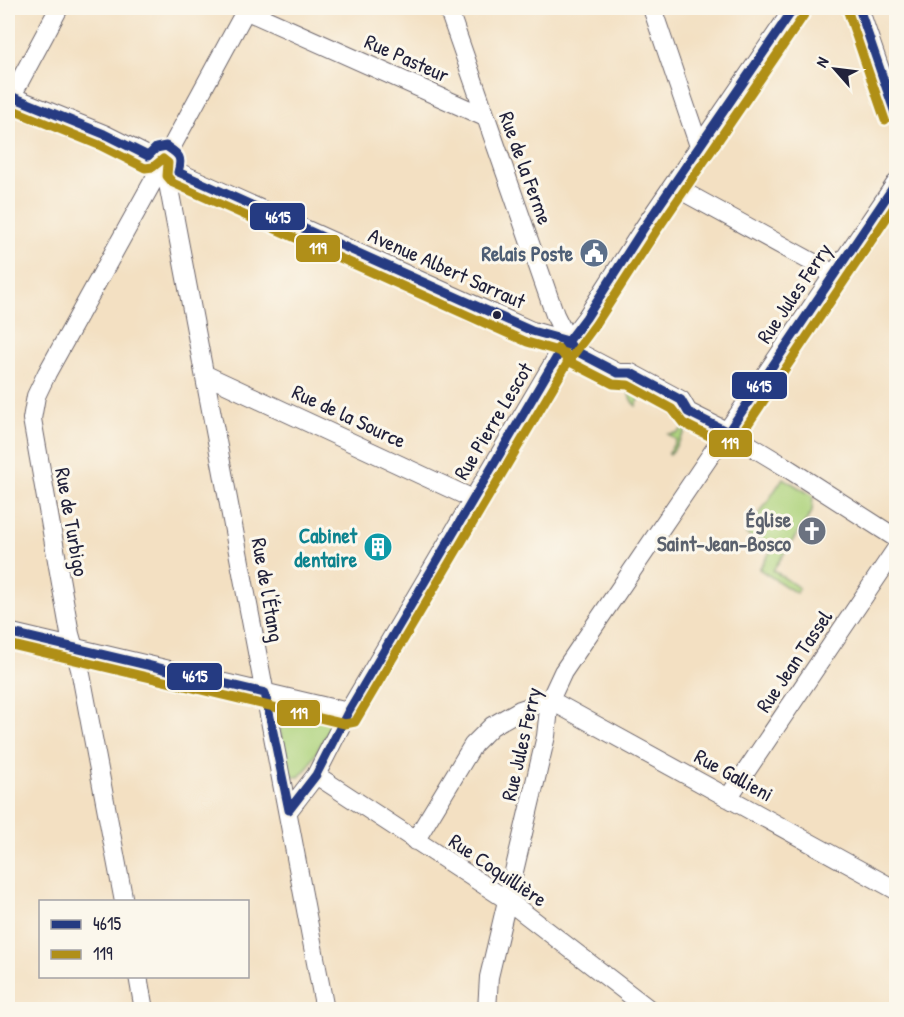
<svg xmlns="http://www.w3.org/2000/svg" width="904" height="1017" viewBox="0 0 904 1017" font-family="'Patrick Hand',sans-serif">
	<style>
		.green { fill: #aed37d; stroke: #687a5c; stroke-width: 1.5 }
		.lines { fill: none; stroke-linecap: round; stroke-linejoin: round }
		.minor-casing { stroke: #6b646a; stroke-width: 20 }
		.minor { stroke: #fff; stroke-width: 18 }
		.bus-1-casing { stroke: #fbf7ec; stroke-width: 14 }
		.bus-2-casing { stroke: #fbf7ec; stroke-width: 14 }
		.bus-1 { stroke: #253b82; stroke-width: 9 }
		.bus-2 { stroke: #b08f19; stroke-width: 9 }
		.bus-dot { fill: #22223b; stroke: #fbf7ec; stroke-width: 2 }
		.labels { text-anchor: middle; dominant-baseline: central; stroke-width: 6; stroke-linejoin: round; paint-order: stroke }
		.street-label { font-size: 21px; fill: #22223b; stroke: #fbf7ec }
		.service-label { font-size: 21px; font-weight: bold; fill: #4e5e75; stroke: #fbf7ec; text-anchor: end }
		.worship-label { font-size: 21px; font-weight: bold; fill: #5b616d; stroke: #fbf7ec; text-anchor: end }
		.culture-label { font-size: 21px; font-weight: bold; fill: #0d838f; stroke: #fbf7ec; text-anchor: end }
		.line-badge { stroke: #fbf7ec; stroke-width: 2 }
		.badge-label { font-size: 16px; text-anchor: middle; font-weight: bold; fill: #fff }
	</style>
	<rect width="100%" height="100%" fill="#fbf7ec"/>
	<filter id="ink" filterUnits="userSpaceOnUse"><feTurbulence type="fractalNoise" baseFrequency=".0167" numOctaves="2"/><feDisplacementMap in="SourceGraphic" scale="12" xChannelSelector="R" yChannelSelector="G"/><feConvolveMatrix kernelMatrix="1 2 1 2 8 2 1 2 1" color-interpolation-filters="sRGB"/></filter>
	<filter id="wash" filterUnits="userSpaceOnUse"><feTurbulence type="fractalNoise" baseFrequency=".008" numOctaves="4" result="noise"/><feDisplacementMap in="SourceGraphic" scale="24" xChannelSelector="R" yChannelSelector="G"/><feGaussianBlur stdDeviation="1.35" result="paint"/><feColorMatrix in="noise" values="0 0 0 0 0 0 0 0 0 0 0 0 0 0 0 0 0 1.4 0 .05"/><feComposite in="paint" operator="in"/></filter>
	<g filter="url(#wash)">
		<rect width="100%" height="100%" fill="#f3e0c2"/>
		<path class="green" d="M 633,383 L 645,387 L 636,406 C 630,401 627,392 630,385 Z
			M 683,429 L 686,431 L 670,455 L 668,454 L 676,440 L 668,434 L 677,433 Z
			M 783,478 L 813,496 L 812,512 L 773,570 L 799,588 L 796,593 L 759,569 L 771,551 L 746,534 Z
			M 277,703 L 333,717 L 334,720 L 309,766 L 299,777 L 293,776 L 287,768 L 275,705 Z"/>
	</g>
	<g filter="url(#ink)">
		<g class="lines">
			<g class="minor-casing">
				<path id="minor" d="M 448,8 L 555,315 L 568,341 L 574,350 L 618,373 L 631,373 L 681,400 L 688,412 L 728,432 L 784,466 L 896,538
					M 652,8 L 699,146
					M 859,8 L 896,116
					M 245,10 L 485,117
					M 8,95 L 104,134 L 148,156
					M 8,103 L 59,8
					M 171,148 L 247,8
					M 178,172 L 532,331 L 568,341
					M 167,178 L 325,1010
					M 673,186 L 834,274
					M 206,375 L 473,499
					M 8,632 L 348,712
					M 550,700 L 896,890
					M 316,775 L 507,900 L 650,1010
					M 728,798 L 896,549
					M 289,810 L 316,775 L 348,712 L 558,355 L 586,318 L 645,226 L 794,8
					M 415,841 L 473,745 L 492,726 L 520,710 L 550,700
					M 124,902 L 80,669 L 70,634 L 32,419 L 36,396 L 47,373 L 156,176
					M 138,976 L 144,1010
					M 487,1010 L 489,977 L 546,736 L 550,700 L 563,672 L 896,183"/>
			</g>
			<use href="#minor" class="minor"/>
			<g class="bus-1-casing">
				<path id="bus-1" d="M 859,8 L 896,116
					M 8,95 L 104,134 L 148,156 L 156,148 L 166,146 C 178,154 183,156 178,172 L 532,331 L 568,341
					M 568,341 L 574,350 L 618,373 L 631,373 L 681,400 L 688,412 L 728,432 L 896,183
					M 8,632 L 265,693 L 289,810
					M 289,810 L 316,775 L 348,712 L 558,355 L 586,318 L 645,226 L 794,8"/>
			</g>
			<g class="bus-2-casing">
				<path id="bus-2" d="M 848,12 L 885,120
					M 8,108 L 99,145 L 145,168 L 153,167 L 163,159 L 168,163 L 167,176 L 173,183 L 527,342 L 565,353
					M 558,348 L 568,361 L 613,384 L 628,385 L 672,409 L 683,423 L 725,444 L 733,443 L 738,439 L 896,204
					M 8,644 L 345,724 L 355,722 L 568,362 L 596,324 L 655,233 L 804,15"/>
			</g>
			<use href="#bus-1" class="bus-1"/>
			<use href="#bus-2" class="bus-2"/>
		</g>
	</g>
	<defs>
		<g id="civic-disc" transform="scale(1.5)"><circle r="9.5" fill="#5c6f8a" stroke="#fbf7ec"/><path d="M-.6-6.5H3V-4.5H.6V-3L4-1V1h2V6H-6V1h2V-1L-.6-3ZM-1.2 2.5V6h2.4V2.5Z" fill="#fff"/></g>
		<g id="church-disc" transform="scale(1.5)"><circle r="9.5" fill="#6b7280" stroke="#fbf7ec"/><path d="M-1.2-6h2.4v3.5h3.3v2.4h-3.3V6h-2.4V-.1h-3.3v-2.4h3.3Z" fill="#fff"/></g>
		<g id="building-disc" transform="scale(1.5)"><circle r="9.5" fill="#0f9aa8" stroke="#fbf7ec"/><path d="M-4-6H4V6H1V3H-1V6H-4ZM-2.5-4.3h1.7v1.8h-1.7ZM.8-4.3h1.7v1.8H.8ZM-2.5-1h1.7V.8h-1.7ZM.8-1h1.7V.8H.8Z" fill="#fff"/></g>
	</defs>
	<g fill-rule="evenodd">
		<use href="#civic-disc" x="594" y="253"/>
		<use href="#church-disc" x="812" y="531"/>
		<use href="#building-disc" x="378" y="547"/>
	</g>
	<circle class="bus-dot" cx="497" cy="315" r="5"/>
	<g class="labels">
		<g class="street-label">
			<text transform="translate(407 58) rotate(24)">Rue Pasteur</text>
			<text transform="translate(526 168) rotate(70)">Rue de la Ferme</text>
			<text transform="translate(447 268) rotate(24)">Avenue Albert Sarraut</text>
			<text transform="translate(794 293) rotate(-56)">Rue Jules Ferry</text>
			<text transform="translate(349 416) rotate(25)">Rue de la Source</text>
			<text transform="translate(493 421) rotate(-59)">Rue Pierre Lescot</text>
			<text transform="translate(72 522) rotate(80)">Rue de Turbigo</text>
			<text transform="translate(268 590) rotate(80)">Rue de l'Étang</text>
			<text transform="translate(794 661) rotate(-56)">Rue Jean Tassel</text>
			<text transform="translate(521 744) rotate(-77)">Rue Jules Ferry</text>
			<text transform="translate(734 775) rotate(29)">Rue Gallieni</text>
			<text transform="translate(498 870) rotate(34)">Rue Coquillière</text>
		</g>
		<g class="service-label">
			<text x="573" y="253">Relais Poste</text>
		</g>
		<g class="worship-label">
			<text x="791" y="519">Église<tspan x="791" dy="24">Saint-Jean-Bosco</tspan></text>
		</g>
		<g class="culture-label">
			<text x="357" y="535">Cabinet<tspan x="357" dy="24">dentaire</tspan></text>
		</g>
	</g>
	<g class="line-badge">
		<rect x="249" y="202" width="57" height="29" rx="6" fill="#253b82"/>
		<rect x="295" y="234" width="46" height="29" rx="6" fill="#b08f19"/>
		<rect x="731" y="371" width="57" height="29" rx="6" fill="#253b82"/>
		<rect x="708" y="429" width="45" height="29" rx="6" fill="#b08f19"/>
		<rect x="166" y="662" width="57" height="29" rx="6" fill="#253b82"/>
		<rect x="276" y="699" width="45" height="28" rx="6" fill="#b08f19"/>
	</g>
	<g class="badge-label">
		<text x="278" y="223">4615</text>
		<text x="318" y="254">119</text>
		<text x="759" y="392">4615</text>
		<text x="730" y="449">119</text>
		<text x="195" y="682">4615</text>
		<text x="299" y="719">119</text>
	</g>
	<rect width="904" height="1017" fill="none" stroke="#fbf7ec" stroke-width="30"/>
	<rect x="39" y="900" width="210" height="78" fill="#fbf7ec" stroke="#a4a2a5" stroke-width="1.5"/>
	<rect x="51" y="920" width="30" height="9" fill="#253b82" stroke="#a4a2a5" stroke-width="1.5"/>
	<text x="93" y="930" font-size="18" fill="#22223b">4615</text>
	<rect x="51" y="950" width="30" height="9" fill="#b08f19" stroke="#a4a2a5" stroke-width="1.5"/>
	<text x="93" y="960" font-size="18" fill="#22223b">119</text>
	<g transform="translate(835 69) rotate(298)" stroke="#fbf7ec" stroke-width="4.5" paint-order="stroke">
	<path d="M0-4.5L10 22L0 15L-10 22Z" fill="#22223b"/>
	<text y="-9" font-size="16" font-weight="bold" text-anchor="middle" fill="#22223b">N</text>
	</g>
</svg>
